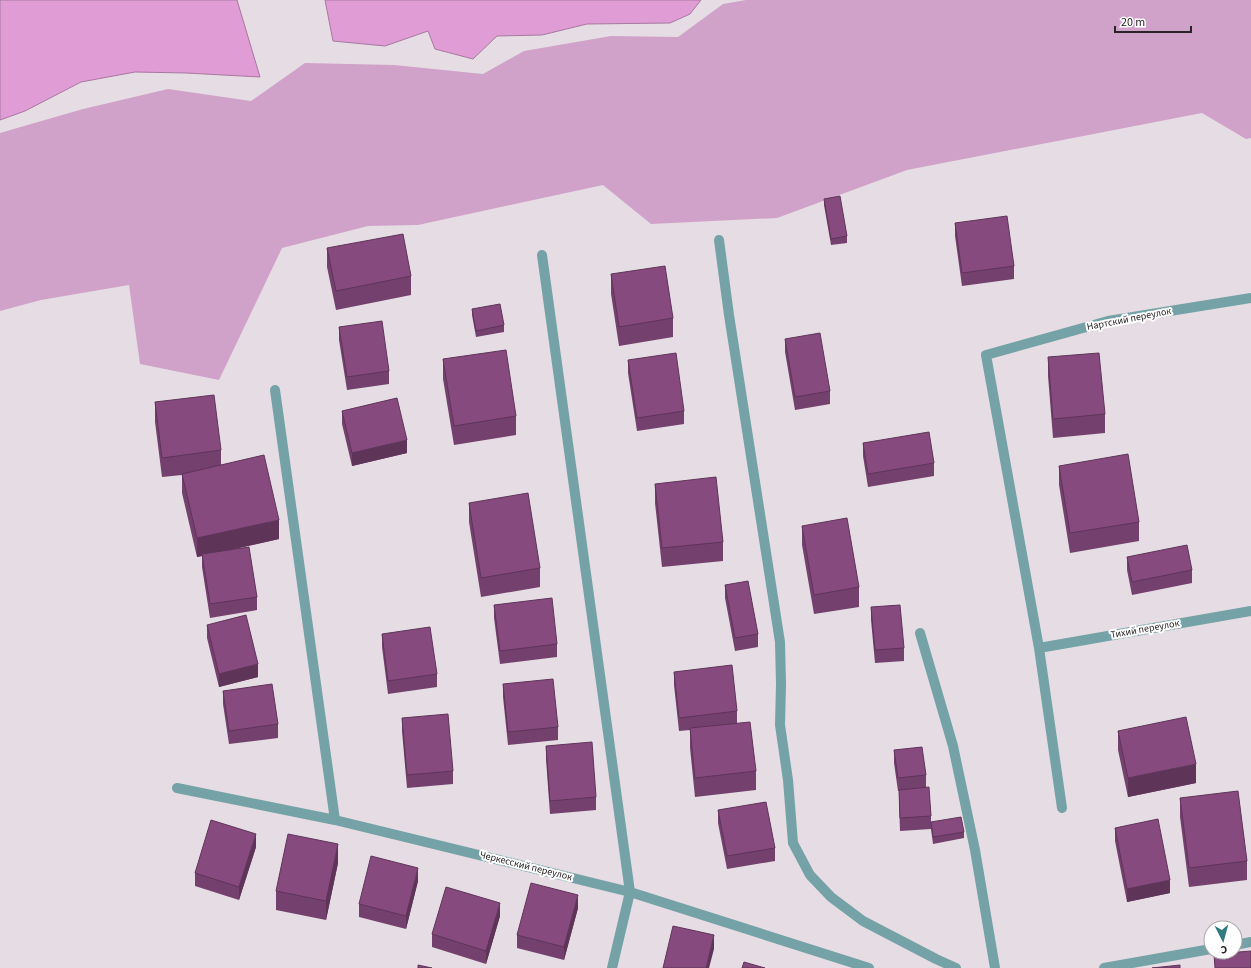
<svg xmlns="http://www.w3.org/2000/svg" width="1251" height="968" viewBox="0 0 1251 968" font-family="'Source Sans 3',sans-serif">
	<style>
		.green { fill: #d1a2c9 }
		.water { fill: #df9cd5; stroke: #a878a0 }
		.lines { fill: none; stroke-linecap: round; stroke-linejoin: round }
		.minor { stroke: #74a2a6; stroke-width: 10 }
		.wall { fill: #74406d }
		.shaded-wall { fill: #5e3459 }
		.building { fill: #874a7f; stroke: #5e3459 }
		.labels { text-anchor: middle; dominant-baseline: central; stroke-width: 4; stroke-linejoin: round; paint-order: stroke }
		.street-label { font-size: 10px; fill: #272326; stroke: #fff }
	</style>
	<rect width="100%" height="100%" fill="#e6dce4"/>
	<path class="green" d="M 746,0 L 1251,0 L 1251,138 L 1246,139 L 1202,113 L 907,170 L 777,218 L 651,224 L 603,185 L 418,225 L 368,226 L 282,248 L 219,380 L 140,364 L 129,285 L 41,300 L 0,311 L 0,133 L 83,109 L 168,89 L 251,101 L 305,63 L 394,65 L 483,74 L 524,51 L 611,36 L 678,37 L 723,4 Z"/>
	<path class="water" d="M 0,0 L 237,0 L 260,77 L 186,73 L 135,72 L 81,82 L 25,111 L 0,120 Z
		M 325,0 L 701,0 L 690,14 L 670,23 L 587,24 L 542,35 L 497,36 L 473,59 L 435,49 L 428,31 L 385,46 L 333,41 Z"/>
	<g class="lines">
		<path class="minor" d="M 719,240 L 729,315 L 780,642 L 781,684 L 780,725 L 788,780 L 793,843 L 810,875 L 831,897 L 863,921 L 936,959 L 956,968
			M 542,255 L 630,892 L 612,968
			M 275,390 L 335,820
			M 920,633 L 953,746 L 975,850 L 995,968
			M 1039,648 L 1251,611
			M 177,788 L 335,820 L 630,892 L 869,968
			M 1062,808 L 1039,648 L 986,355 L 1108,321 L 1251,298
			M 1235,945 L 1251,942
			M 1104,968 L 1211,949"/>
	</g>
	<path class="wall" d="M 824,199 L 847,236 L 847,243 L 831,245 L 824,205 Z
		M 955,223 L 1014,266 L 1014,279 L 962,286 L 955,236 Z
		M 327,248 L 411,276 L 411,295 L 336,310 L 327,267 Z
		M 611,274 L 673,318 L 673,337 L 619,346 L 611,294 Z
		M 472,309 L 504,325 L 504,332 L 476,337 L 472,315 Z
		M 339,327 L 389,371 L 389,384 L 347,390 L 339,340 Z
		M 785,339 L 830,391 L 830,404 L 795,410 L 785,352 Z
		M 1048,357 L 1105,414 L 1105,433 L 1053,438 L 1048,376 Z
		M 443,359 L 516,416 L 516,435 L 454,445 L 443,379 Z
		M 628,360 L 684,411 L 684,424 L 637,431 L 628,373 Z
		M 155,402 L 221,450 L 221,465 L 279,539 L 231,550 L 257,597 L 257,610 L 210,618 L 202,567 L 202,556 L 197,557 L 182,493 L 182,475 L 162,477 L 155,422 Z
		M 342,411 L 407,453 L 352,466 L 342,424 Z
		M 863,443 L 934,463 L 934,476 L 868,487 L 863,456 Z
		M 1059,466 L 1139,522 L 1139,541 L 1070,553 L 1059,485 Z
		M 655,484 L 723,542 L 723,561 L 662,567 L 655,503 Z
		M 469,503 L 540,568 L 540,587 L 481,597 L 469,522 Z
		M 802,526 L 859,587 L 859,607 L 814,614 L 802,545 Z
		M 1127,557 L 1192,570 L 1192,583 L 1132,595 L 1127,570 Z
		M 725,585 L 758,634 L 758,647 L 735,651 L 725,598 Z
		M 494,605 L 557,644 L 557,657 L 500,664 L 494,618 Z
		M 871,607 L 904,648 L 904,661 L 875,663 L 871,620 Z
		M 207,625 L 258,677 L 219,687 L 207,638 Z
		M 382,634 L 437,674 L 437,687 L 388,694 L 382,647 Z
		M 674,672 L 737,711 L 737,724 L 756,771 L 756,790 L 695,797 L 690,748 L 690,730 L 679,731 L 674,685 Z
		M 503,684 L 558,727 L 558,740 L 508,745 L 503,697 Z
		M 223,691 L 278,724 L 278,738 L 229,744 L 223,704 Z
		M 402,718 L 453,771 L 453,784 L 407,788 L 402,731 Z
		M 1118,731 L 1196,783 L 1128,797 L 1118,750 Z
		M 546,746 L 596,797 L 596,810 L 550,814 L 546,759 Z
		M 894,750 L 926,775 L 926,788 L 931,816 L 931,822 L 964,832 L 964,838 L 933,844 L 931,829 L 900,831 L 899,803 L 899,791 L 898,791 L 894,763 Z
		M 1180,798 L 1247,861 L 1247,880 L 1189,887 L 1180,817 Z
		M 718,810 L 775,848 L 775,861 L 727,869 L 718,823 Z
		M 1115,828 L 1170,893 L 1127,902 L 1115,841 Z
		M 256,847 L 239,900 L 195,886 L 195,873 Z
		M 338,863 L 326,920 L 276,910 L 276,891 Z
		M 418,881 L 406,929 L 359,917 L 359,904 Z
		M 578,908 L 564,960 L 517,948 L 517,935 Z
		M 500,916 L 486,964 L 432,947 L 432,934 Z"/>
	<path class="shaded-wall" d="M 407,440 L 407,453 L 352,466 L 352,453 Z
		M 279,520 L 279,539 L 202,556 L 202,554 L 202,556 L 197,557 L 197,538 Z
		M 258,664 L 258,677 L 219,687 L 219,674 Z
		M 1196,764 L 1196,783 L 1128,797 L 1128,778 Z
		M 256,834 L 256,847 L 239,900 L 239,887 Z
		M 338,844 L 338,863 L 326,920 L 326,901 Z
		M 418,868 L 418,881 L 406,929 L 406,916 Z
		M 1170,880 L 1170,893 L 1127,902 L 1127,889 Z
		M 578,895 L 578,908 L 564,960 L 564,947 Z
		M 500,903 L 500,916 L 486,964 L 486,951 Z
		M 714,935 L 714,949 L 709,968 L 706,968 Z"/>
	<path class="building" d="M 840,196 L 847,236 L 831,239 L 824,199 Z
		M 1007,216 L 1014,266 L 962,273 L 955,223 Z
		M 403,234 L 411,276 L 336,291 L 327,248 Z
		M 665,266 L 673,318 L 619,327 L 611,274 Z
		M 500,304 L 504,325 L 476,331 L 472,309 Z
		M 382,321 L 389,371 L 347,377 L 339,327 Z
		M 820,333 L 830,391 L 795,397 L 785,339 Z
		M 506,350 L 516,416 L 454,426 L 443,359 Z
		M 676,353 L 684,411 L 637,418 L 628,360 Z
		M 1099,353 L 1105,414 L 1053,419 L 1048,357 Z
		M 214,395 L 221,450 L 162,458 L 155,402 Z
		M 397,398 L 407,440 L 352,453 L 342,411 Z
		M 929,432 L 934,463 L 868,474 L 863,443 Z
		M 1128,454 L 1139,522 L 1070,533 L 1059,466 Z
		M 264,455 L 279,520 L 197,538 L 182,474 Z
		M 716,477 L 723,542 L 662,548 L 655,484 Z
		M 528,493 L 540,568 L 481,578 L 469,503 Z
		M 847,518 L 859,587 L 814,595 L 802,526 Z
		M 1187,545 L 1192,570 L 1132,582 L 1127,557 Z
		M 249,547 L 257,597 L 210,604 L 202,554 Z
		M 748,581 L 758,634 L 735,638 L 725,585 Z
		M 552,598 L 557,644 L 500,651 L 494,605 Z
		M 900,605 L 904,648 L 875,650 L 871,607 Z
		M 246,615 L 258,664 L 219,674 L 207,625 Z
		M 430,627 L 437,674 L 388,681 L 382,634 Z
		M 732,665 L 737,711 L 679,718 L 674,672 Z
		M 553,679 L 558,727 L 508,732 L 503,684 Z
		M 272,684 L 278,724 L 229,731 L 223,691 Z
		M 448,714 L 453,771 L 407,775 L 402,718 Z
		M 1186,717 L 1196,764 L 1128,778 L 1118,731 Z
		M 750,722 L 756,771 L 695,778 L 690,728 Z
		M 592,742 L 596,797 L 550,801 L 546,746 Z
		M 922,747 L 926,775 L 898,778 L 894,750 Z
		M 929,787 L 931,816 L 900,818 L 899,790 Z
		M 1238,791 L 1247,861 L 1189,868 L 1180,798 Z
		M 766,802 L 775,848 L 727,856 L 718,810 Z
		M 961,817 L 964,832 L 933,837 L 931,822 Z
		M 1158,819 L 1170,880 L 1127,889 L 1115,828 Z
		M 211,820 L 256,834 L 239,887 L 195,873 Z
		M 288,834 L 338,844 L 326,901 L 276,891 Z
		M 371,856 L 418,868 L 406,916 L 359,904 Z
		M 531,883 L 578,895 L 564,947 L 517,935 Z
		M 446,887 L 500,903 L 486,951 L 432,934 Z
		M 673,926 L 714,935 L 706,968 L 663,968 Z
		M 1251,951 L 1251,968 L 1215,968 L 1214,954 Z
		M 744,962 L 765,968 L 742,968 Z
		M 418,965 L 432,968 L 418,968 Z
		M 1180,965 L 1180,968 L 1152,968 Z"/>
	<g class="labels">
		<g class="street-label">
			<text transform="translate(1129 319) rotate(-11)">Нартский переулок</text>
			<text transform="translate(1145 629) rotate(-10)">Тихий переулок</text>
			<text transform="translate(526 866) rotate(14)">Черкесский переулок</text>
		</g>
	</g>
	<g transform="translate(1223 940) rotate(174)"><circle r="19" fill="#ffffff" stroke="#a9a7a8"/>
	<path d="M0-3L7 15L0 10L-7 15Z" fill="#317a80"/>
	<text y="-6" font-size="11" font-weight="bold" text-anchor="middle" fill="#272326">С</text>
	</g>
	<path d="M1115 26v6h76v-6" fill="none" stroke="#272326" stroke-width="2"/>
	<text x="1121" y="26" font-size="12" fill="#272326" stroke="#ffffff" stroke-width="3" paint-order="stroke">20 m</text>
</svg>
